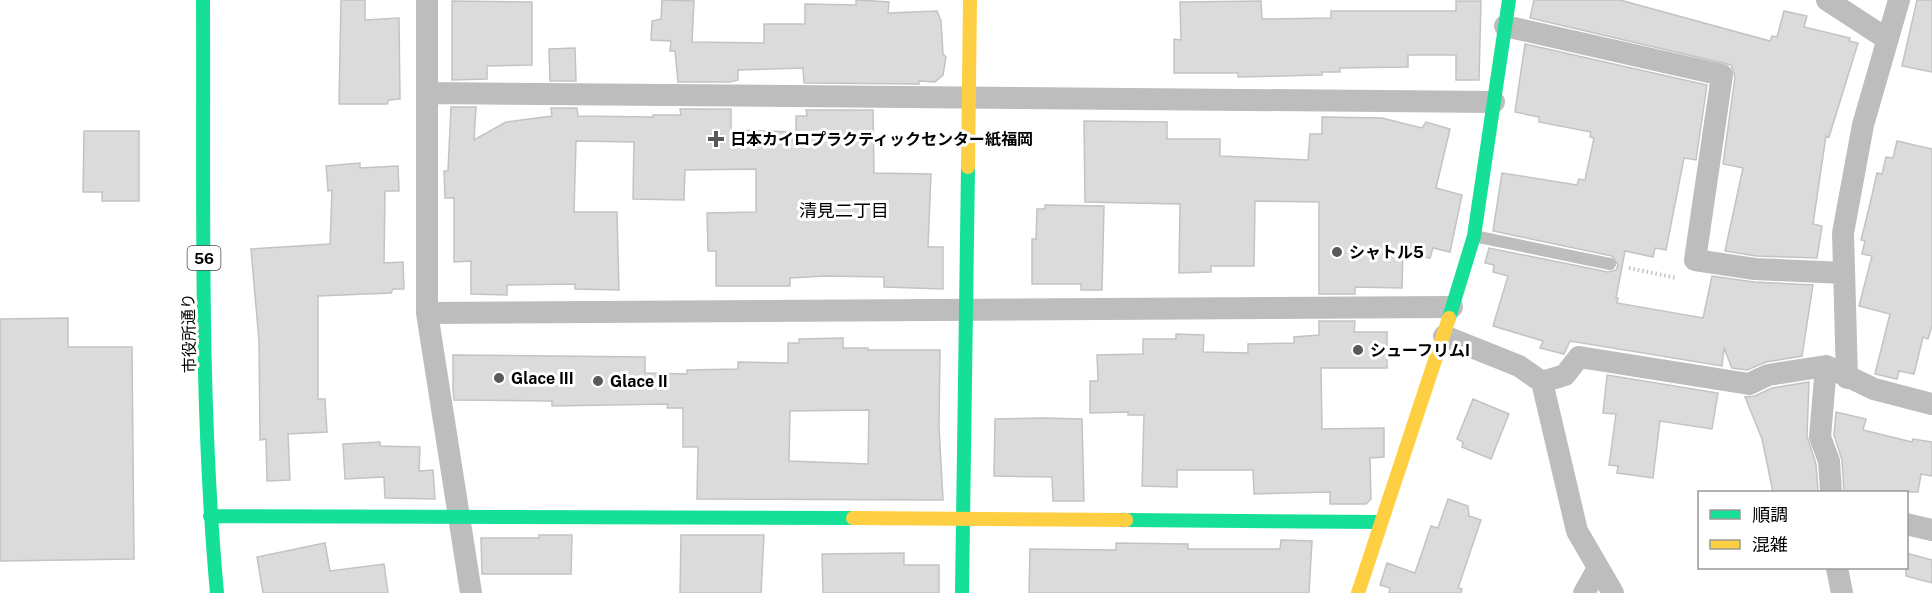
<svg xmlns="http://www.w3.org/2000/svg" width="1932" height="593" viewBox="0 0 1932 593" font-family="'Public Sans','Noto Sans JP',sans-serif">
	<style>
		.building { fill: #dbdbdb; stroke: #c3c3c3; stroke-width: 1.5; fill-rule: evenodd }
		.lines { fill: none; stroke-linecap: round; stroke-linejoin: round }
		.path { stroke: #c2c2c2; stroke-width: 4; stroke-dasharray: 1.5 3; stroke-linecap: butt }
		.lane { stroke: #bdbdbd; stroke-width: 12 }
		.street { stroke: #bdbdbd; stroke-width: 22 }
		.fast { stroke: #16e098; stroke-width: 14 }
		.slow { stroke: #ffcf43; stroke-width: 14 }
		.poi-dot { fill: #595959; stroke: #fff; stroke-width: 2 }
		.labels { text-anchor: middle; dominant-baseline: central; stroke-width: 6; stroke-linejoin: round; paint-order: stroke }
		.shield { fill: #fff; stroke: #4c4c4c; stroke-width: 1.5 }
		.shield-label { font-size: 15px; font-weight: bold; fill: #000 }
		.poi-label { font-size: 16px; font-weight: bold; fill: #000; stroke: #fff; text-anchor: start }
		.street-label { font-size: 16px; fill: #000; stroke: #fff }
		.neighbourhood-label { font-size: 18px; fill: #000; stroke: #fff }
	</style>
	<rect width="100%" height="100%" fill="#fff"/>
	<path class="building" d="M 341,0 L 365,0 L 365,20 L 399,18 L 400,99 L 389,100 L 387,104 L 339,104 Z
		M 662,0 L 694,1 L 692,42 L 764,43 L 764,24 L 805,24 L 805,4 L 856,5 L 856,0 L 859,0 L 889,2 L 888,13 L 937,11 L 941,21 L 943,54 L 946,57 L 943,75 L 935,82 L 919,81 L 919,84 L 804,83 L 803,68 L 738,70 L 738,80 L 730,82 L 678,82 L 675,51 L 670,51 L 671,41 L 651,40 L 652,21 L 661,19 Z
		M 1534,0 L 1620,0 L 1770,41 L 1772,36 L 1777,37 L 1784,11 L 1807,16 L 1804,27 L 1850,38 L 1849,41 L 1858,43 L 1829,137 L 1826,136 L 1813,224 L 1822,226 L 1817,258 L 1756,256 L 1725,251 L 1743,168 L 1723,164 L 1735,77 L 1731,65 L 1530,18 Z
		M 1917,0 L 1932,0 L 1932,72 L 1902,66 Z
		M 452,1 L 532,2 L 532,65 L 487,66 L 487,79 L 452,80 Z
		M 1261,1 L 1262,19 L 1331,18 L 1331,11 L 1456,11 L 1456,1 L 1481,1 L 1479,80 L 1456,80 L 1456,55 L 1408,55 L 1408,67 L 1340,68 L 1340,72 L 1322,72 L 1322,75 L 1238,77 L 1238,73 L 1174,73 L 1174,39 L 1181,40 L 1180,2 Z
		M 1525,44 L 1707,85 L 1696,160 L 1684,158 L 1666,250 L 1655,248 L 1653,257 L 1625,251 L 1616,298 L 1618,298 L 1617,303 L 1703,318 L 1712,276 L 1754,282 L 1813,285 L 1802,356 L 1766,362 L 1747,370 L 1732,368 L 1724,348 L 1722,366 L 1570,341 L 1564,354 L 1540,348 L 1543,341 L 1493,326 L 1508,276 L 1493,272 L 1494,265 L 1485,263 L 1489,248 L 1608,272 L 1616,270 L 1618,265 L 1612,256 L 1493,231 L 1502,173 L 1577,185 L 1579,179 L 1585,180 L 1594,138 L 1590,137 L 1591,132 L 1539,122 L 1539,117 L 1515,112 Z
		M 575,48 L 576,81 L 550,81 L 549,49 Z
		M 451,107 L 476,107 L 474,140 L 506,122 L 552,116 L 551,108 L 577,108 L 578,116 L 653,117 L 653,115 L 681,115 L 680,109 L 731,109 L 731,130 L 796,132 L 796,116 L 807,116 L 806,110 L 873,110 L 874,173 L 931,174 L 928,247 L 943,247 L 943,289 L 884,287 L 884,277 L 826,276 L 790,278 L 790,286 L 716,286 L 716,251 L 708,251 L 707,213 L 756,212 L 756,169 L 685,170 L 684,200 L 633,199 L 634,142 L 576,141 L 574,212 L 617,212 L 619,290 L 575,289 L 575,284 L 507,285 L 507,295 L 471,294 L 471,261 L 454,262 L 454,198 L 445,198 L 444,171 L 448,171 Z
		M 1322,117 L 1382,118 L 1422,128 L 1426,122 L 1450,129 L 1436,188 L 1462,195 L 1450,252 L 1433,248 L 1430,258 L 1403,252 L 1402,288 L 1355,287 L 1355,294 L 1319,294 L 1319,202 L 1255,201 L 1254,266 L 1211,266 L 1211,272 L 1179,273 L 1180,204 L 1085,202 L 1084,121 L 1167,122 L 1167,139 L 1220,139 L 1220,156 L 1308,160 L 1310,134 L 1322,134 Z
		M 84,131 L 139,131 L 139,201 L 102,201 L 102,192 L 83,192 Z
		M 1897,141 L 1932,149 L 1932,326 L 1928,339 L 1923,337 L 1914,374 L 1899,371 L 1897,379 L 1875,374 L 1890,314 L 1859,306 L 1872,256 L 1862,254 L 1865,241 L 1861,240 L 1870,204 L 1877,173 L 1882,174 L 1886,157 L 1893,158 Z
		M 360,163 L 360,168 L 398,166 L 399,191 L 385,191 L 384,263 L 403,262 L 404,289 L 393,289 L 391,293 L 318,296 L 318,399 L 325,399 L 327,432 L 288,434 L 290,480 L 267,481 L 266,439 L 260,440 L 259,341 L 251,249 L 330,244 L 332,190 L 328,191 L 326,166 Z
		M 1045,205 L 1104,206 L 1102,290 L 1081,290 L 1081,284 L 1032,284 L 1032,239 L 1036,239 L 1037,209 L 1045,209 Z
		M 68,318 L 68,347 L 132,347 L 134,559 L 0,561 L 0,319 Z
		M 1319,321 L 1355,321 L 1354,332 L 1387,332 L 1387,368 L 1321,368 L 1322,429 L 1384,428 L 1384,457 L 1370,458 L 1371,499 L 1366,504 L 1330,504 L 1330,492 L 1254,494 L 1253,470 L 1177,470 L 1177,487 L 1142,486 L 1144,415 L 1128,415 L 1128,412 L 1090,413 L 1090,381 L 1098,381 L 1097,355 L 1143,354 L 1143,339 L 1176,339 L 1176,334 L 1204,335 L 1203,352 L 1248,353 L 1248,344 L 1294,343 L 1294,337 L 1319,335 Z
		M 843,338 L 843,348 L 868,348 L 868,350 L 940,350 L 939,426 L 943,500 L 697,499 L 698,447 L 683,447 L 683,408 L 667,408 L 668,404 L 552,406 L 552,401 L 454,400 L 453,389 L 453,355 L 645,357 L 645,373 L 687,374 L 687,370 L 738,369 L 738,362 L 788,363 L 788,343 L 799,343 L 799,339 ZM 869,410 L 868,464 L 789,461 L 790,411 Z
		M 1607,375 L 1718,393 L 1712,429 L 1660,421 L 1653,478 L 1617,473 L 1618,466 L 1609,465 L 1616,414 L 1603,413 Z
		M 1809,382 L 1807,436 L 1816,464 L 1818,492 L 1773,492 L 1762,439 L 1745,397 L 1755,396 L 1772,388 Z
		M 1473,399 L 1509,414 L 1491,459 L 1462,447 L 1463,442 L 1457,439 Z
		M 1836,412 L 1866,419 L 1863,430 L 1912,442 L 1913,439 L 1932,442 L 1932,476 L 1921,474 L 1918,492 L 1844,492 L 1842,460 L 1834,435 Z
		M 1044,418 L 1082,419 L 1084,501 L 1053,501 L 1052,477 L 994,476 L 995,419 Z
		M 380,442 L 380,446 L 420,447 L 419,471 L 433,470 L 435,499 L 385,498 L 384,477 L 345,479 L 343,444 Z
		M 1448,499 L 1468,506 L 1469,516 L 1481,520 L 1458,588 L 1462,589 L 1461,593 L 1389,593 L 1390,588 L 1380,585 L 1387,563 L 1415,573 L 1431,526 L 1438,528 Z
		M 539,535 L 572,535 L 571,574 L 482,574 L 481,538 L 539,538 Z
		M 681,535 L 764,535 L 761,593 L 680,593 Z
		M 1281,540 L 1312,541 L 1309,593 L 1029,593 L 1030,549 L 1116,550 L 1116,543 L 1188,544 L 1188,549 L 1280,549 Z
		M 325,543 L 330,571 L 384,564 L 388,593 L 263,593 L 257,557 Z
		M 904,553 L 904,565 L 939,565 L 939,593 L 823,593 L 822,554 Z
		M 1906,553 L 1932,560 L 1932,583 L 1906,576 Z"/>
	<g class="lines">
		<path class="path" d="M 1629,268 L 1677,278"/>
		<path class="lane" d="M 1474,236 L 1610,264"/>
		<path class="street" d="M 427,0 L 427,313 L 471,593
			M 1827,0 L 1887,39
			M 1505,26 L 1722,75 L 1695,260 L 1755,269 L 1844,273
			M 428,93 L 1494,102
			M 427,313 L 1452,307
			M 1444,336 L 1519,366 L 1542,382 L 1577,531 L 1613,593
			M 1826,366 L 1820,437 L 1829,461 L 1831,492
			M 1847,378 L 1843,233 L 1863,125 L 1899,0
			M 1542,382 L 1565,375 L 1579,357 L 1749,384 L 1768,375 L 1826,366 L 1874,389 L 1932,404
			M 1906,524 L 1932,530
			M 1837,568 L 1842,593
			M 1584,593 L 1598,568"/>
		<path class="fast" d="M 203,0 C 204,197 199,396 217,593
			M 1449,318 L 1474,236 L 1509,0
			M 210,516 L 853,518
			M 1126,520 L 1380,522
			M 962,593 L 968,167"/>
		<path class="slow" d="M 968,167 L 970,0
			M 853,518 L 1126,520
			M 1358,593 L 1449,318"/>
	</g>
	<g class="poi-dot">
		<path d="M713 130h6v6h6v6h-6v6h-6v-6h-6v-6h6z"/>
		<circle cx="1337" cy="252" r="6"/>
		<circle cx="1358" cy="350" r="6"/>
		<circle cx="499" cy="378" r="6"/>
		<circle cx="598" cy="381" r="6"/>
	</g>
	<g class="labels">
		<rect class="shield" x="187.5" y="246" width="33" height="24" rx="4.5"/>
		<g class="shield-label">
			<text x="204" y="258">56</text>
		</g>
		<g class="poi-label">
			<text x="730" y="139">日本カイロプラクティックセンター紙福岡</text>
			<text x="1349" y="252">シャトル5</text>
			<text x="1370" y="350">シューフリムI</text>
			<text x="511" y="378">Glace III</text>
			<text x="610" y="381">Glace II</text>
		</g>
		<g class="street-label">
			<text transform="translate(189 333) rotate(-91)">市役所通り</text>
		</g>
		<g class="neighbourhood-label">
			<text x="844" y="210">清見二丁目</text>
		</g>
	</g>
	<rect x="1698" y="491" width="210" height="78" fill="#ffffff" stroke="#999999" stroke-width="1.5"/>
	<rect x="1710" y="510" width="30" height="9" fill="#16e098" stroke="#999999" stroke-width="1.5"/>
	<text x="1752" y="521" font-size="18" fill="#000000">順調</text>
	<rect x="1710" y="540" width="30" height="9" fill="#ffcf43" stroke="#999999" stroke-width="1.5"/>
	<text x="1752" y="551" font-size="18" fill="#000000">混雑</text>
</svg>
